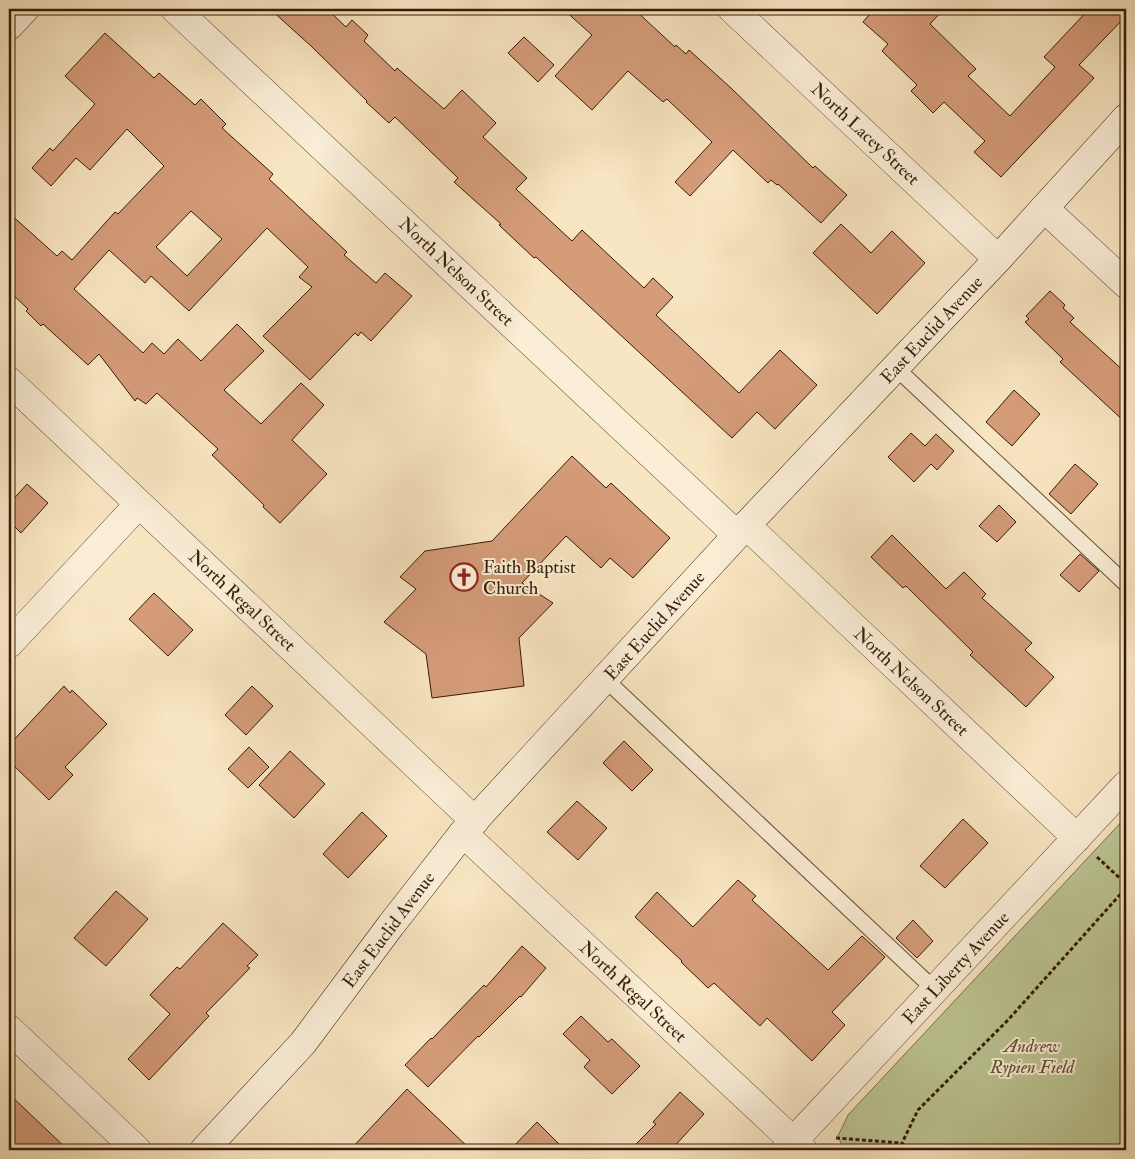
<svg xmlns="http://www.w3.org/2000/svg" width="1135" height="1159" viewBox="0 0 1135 1159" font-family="'IM FELL Double Pica',serif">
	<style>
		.green { fill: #bcc594; stroke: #7a704c }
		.building { fill: #d59c7a; stroke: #381b05; fill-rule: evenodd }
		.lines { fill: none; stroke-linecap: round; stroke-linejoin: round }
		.service-casing { stroke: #684e34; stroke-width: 17 }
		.minor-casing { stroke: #684e34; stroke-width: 29 }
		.secondary-casing { stroke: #381b05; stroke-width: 29 }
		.path { stroke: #381b05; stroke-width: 3; stroke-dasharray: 4 2.5; stroke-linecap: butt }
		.service { stroke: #faeed7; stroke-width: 15 }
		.minor { stroke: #faeed7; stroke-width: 28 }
		.secondary { stroke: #faeed7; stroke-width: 28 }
		.labels { text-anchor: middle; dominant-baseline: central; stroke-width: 4; stroke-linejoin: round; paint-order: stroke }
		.street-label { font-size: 18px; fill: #381b05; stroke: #faeed7 }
		.poi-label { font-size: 18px; fill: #381b05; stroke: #faeed7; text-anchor: start }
		.park-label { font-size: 18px; font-style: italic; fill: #604e30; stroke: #faeed7 }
	</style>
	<rect width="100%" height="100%" fill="#f8e5c1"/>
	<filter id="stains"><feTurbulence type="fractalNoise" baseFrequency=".004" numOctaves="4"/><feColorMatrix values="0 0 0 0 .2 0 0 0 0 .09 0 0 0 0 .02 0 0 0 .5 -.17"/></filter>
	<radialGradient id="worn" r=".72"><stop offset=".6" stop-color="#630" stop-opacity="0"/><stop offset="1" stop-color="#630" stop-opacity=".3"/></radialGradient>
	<path class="green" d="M 1126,817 L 1126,1150 L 844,1150 L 838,1136 L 848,1115 Z"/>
	<path class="building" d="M 270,9 L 327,9 L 346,27 L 352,20 L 368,35 L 364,41 L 395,71 L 397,68 L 444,109 L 462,90 L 496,123 L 483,137 L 527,178 L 516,189 L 572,241 L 582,230 L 644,288 L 653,278 L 673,297 L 656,315 L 739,393 L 780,350 L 817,385 L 775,429 L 757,412 L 732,438 L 536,257 L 534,258 L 499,225 L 501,224 L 454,182 L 458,178 L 395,117 L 389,123 L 366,102 L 367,101 L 311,46 Z
		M 563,9 L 634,9 L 675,47 L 676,45 L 686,54 L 689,50 L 731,88 L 813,168 L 815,166 L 847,195 L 821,223 L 778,184 L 777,185 L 771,180 L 768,183 L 733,150 L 690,196 L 675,182 L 712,142 L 667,99 L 663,102 L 628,71 L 592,110 L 555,76 L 592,35 Z
		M 874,9 L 944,9 L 930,24 L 976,69 L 968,76 L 1010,116 L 1055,67 L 1044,57 L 1089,9 L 1126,9 L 1126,16 L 1079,65 L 1094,78 L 1001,177 L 974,152 L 985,141 L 944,102 L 933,113 L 911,91 L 917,85 L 882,51 L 888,44 L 863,22 Z
		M 105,33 L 154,78 L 159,73 L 195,105 L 201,99 L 226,124 L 222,128 L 273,174 L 269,179 L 347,252 L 344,255 L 376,283 L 385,273 L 412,296 L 371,341 L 361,332 L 358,336 L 355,333 L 310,380 L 263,336 L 312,287 L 299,277 L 308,267 L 267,228 L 189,311 L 151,276 L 145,283 L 109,250 L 74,289 L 143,353 L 152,343 L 164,354 L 178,339 L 201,361 L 237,324 L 264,351 L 224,390 L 261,424 L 301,383 L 324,405 L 292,440 L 327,474 L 280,523 L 263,507 L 264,505 L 212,455 L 218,449 L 157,393 L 146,404 L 137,398 L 135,401 L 99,354 L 88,365 L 43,324 L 41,326 L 26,311 L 28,309 L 9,291 L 9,213 L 57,256 L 62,251 L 72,260 L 115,212 L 118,214 L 164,166 L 127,129 L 90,170 L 76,158 L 51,186 L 32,168 L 50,148 L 53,151 L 95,104 L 65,76 ZM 191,211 L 222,239 L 187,276 L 156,247 Z
		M 524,37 L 554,65 L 538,82 L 508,53 Z
		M 841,224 L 871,253 L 892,231 L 925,263 L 877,314 L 813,253 Z
		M 1050,291 L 1065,305 L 1063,308 L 1074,318 L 1070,322 L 1126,373 L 1126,423 L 1060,362 L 1063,359 L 1025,322 L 1029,319 L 1026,316 Z
		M 1014,390 L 1040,414 L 1012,446 L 986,422 Z
		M 911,433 L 925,446 L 936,434 L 954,451 L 937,470 L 931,464 L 914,482 L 888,457 Z
		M 572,456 L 606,488 L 611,483 L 670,538 L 633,578 L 610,558 L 601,568 L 566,536 L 522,583 L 553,603 L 519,638 L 524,686 L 432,698 L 426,654 L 384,622 L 416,589 L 400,577 L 425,551 L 492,541 Z
		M 1075,464 L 1098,484 L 1071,514 L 1049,494 Z
		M 27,484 L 48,503 L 21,533 L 9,521 L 9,504 Z
		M 999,505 L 1016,522 L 997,542 L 979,526 Z
		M 892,535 L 946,589 L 964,572 L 986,594 L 982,598 L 1032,643 L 1025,650 L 1054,677 L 1026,707 L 970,655 L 973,652 L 906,586 L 903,588 L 871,557 Z
		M 1080,554 L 1099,571 L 1079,592 L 1060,575 Z
		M 154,593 L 193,630 L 168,656 L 129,619 Z
		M 64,686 L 70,693 L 72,690 L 107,724 L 65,767 L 73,775 L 49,800 L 9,761 L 9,745 Z
		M 252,686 L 273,706 L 246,735 L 225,715 Z
		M 624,741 L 653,770 L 632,791 L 603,763 Z
		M 249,747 L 269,767 L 248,788 L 228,769 Z
		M 290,751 L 325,784 L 294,818 L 259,785 Z
		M 577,801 L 607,828 L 578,860 L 547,832 Z
		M 362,812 L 387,836 L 348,878 L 323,854 Z
		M 963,819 L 988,843 L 945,888 L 920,866 Z
		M 738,880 L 756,896 L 752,900 L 828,970 L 862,936 L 885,957 L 832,1012 L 845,1025 L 812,1061 L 767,1018 L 760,1026 L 714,983 L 708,988 L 681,962 L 682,961 L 635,917 L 657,892 L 693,927 Z
		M 116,891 L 148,919 L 106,966 L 74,938 Z
		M 913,920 L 933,941 L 917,958 L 896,938 Z
		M 223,923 L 258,955 L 247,966 L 250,968 L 206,1013 L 209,1016 L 149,1080 L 128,1059 L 170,1014 L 150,995 L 177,967 L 180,969 Z
		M 522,946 L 546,968 L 521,997 L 520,996 L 479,1037 L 478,1036 L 428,1087 L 405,1065 L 431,1038 L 432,1039 L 484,985 L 486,987 Z
		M 581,1016 L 608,1042 L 612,1039 L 640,1066 L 612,1094 L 584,1067 L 590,1060 L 563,1034 Z
		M 407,1089 L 471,1150 L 350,1150 Z
		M 680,1092 L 704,1114 L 671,1150 L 630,1150 L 656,1124 L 653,1122 Z
		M 9,1094 L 68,1150 L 9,1150 Z
		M 537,1122 L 565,1150 L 510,1150 Z"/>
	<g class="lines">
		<g class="service-casing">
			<path id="service" d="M 896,368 L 1126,584
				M 606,680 L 935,990"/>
		</g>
		<g class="minor-casing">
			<path id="minor" d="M 175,9 L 737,535
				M 732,9 L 998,259
				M 9,26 L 25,9
				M 1044,208 L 1126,284
				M 9,381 L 475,821
				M 746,525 L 1077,838
				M 9,644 L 139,504
				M 463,833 L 803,1150
				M 9,1029 L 137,1150
				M 785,1150 L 1126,785"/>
		</g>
		<g class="secondary-casing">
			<path id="secondary" d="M 204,1150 L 303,1043 L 391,925 L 463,833 L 737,535 L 998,259 L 1126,118"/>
		</g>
		<path class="path" d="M 1097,857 L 1126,884
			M 836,1138 L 902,1143
			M 908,1150 L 902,1143 L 918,1110 L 1008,1020 L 1126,888"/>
		<use href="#service" class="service"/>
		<use href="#minor" class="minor"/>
		<use href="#secondary" class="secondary"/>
	</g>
	<defs>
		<g id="church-ring" transform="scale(1.4375)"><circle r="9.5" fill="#faeed7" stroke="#8f2418" stroke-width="1.5"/><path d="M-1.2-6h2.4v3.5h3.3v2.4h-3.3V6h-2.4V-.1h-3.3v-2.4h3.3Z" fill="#8f2418"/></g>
	</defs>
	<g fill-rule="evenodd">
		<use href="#church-ring" x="464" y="577"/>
	</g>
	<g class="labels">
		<g class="street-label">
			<text transform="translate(865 134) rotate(43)">North Lacey Street</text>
			<text transform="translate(456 272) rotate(43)">North Nelson Street</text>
			<text transform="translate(932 330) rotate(-47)">East Euclid Avenue</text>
			<text transform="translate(242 601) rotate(43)">North Regal Street</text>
			<text transform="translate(655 626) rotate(-48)">East Euclid Avenue</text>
			<text transform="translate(911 682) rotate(43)">North Nelson Street</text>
			<text transform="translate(389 930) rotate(-53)">East Euclid Avenue</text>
			<text transform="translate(956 968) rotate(-47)">East Liberty Avenue</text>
			<text transform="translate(633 992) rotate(43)">North Regal Street</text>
		</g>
		<g class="poi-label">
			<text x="483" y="567">Faith Baptist<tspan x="483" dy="21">Church</tspan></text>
		</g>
		<g class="park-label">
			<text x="1032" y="1046">Andrew<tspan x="1032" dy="21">Rypien Field</tspan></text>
		</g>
	</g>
	<rect width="1135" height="1159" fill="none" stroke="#f8e5c1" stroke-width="30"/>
	<rect x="10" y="10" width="1115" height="1139" fill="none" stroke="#381b05" stroke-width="2.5"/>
	<rect x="15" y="15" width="1105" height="1129" fill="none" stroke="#381b05"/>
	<rect width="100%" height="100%" filter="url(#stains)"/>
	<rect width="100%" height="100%" fill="url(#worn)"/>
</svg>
